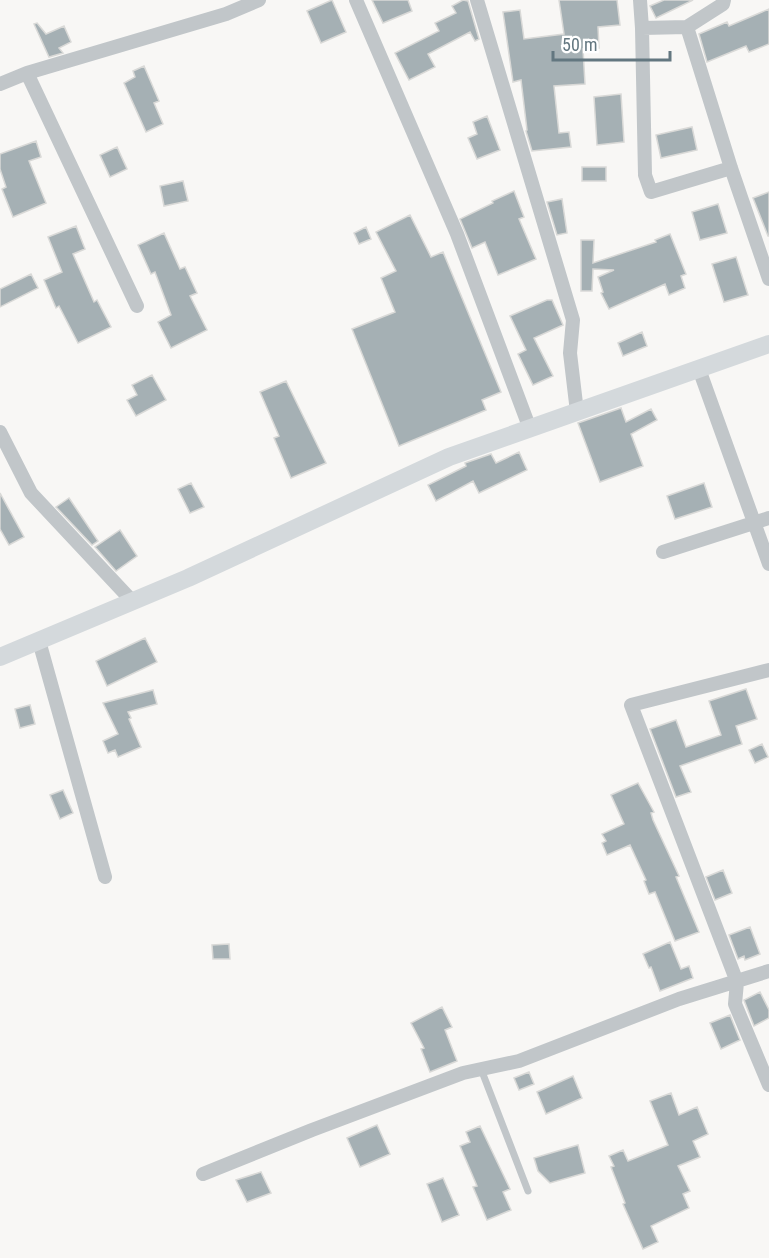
<svg xmlns="http://www.w3.org/2000/svg" width="769" height="1258" viewBox="0 0 769 1258" font-family="'Roboto Condensed',sans-serif">
	<style>
		.building { fill: #a5b0b4; stroke: #d9d9d7; stroke-width: 1.5 }
		.lines { fill: none; stroke-linecap: round; stroke-linejoin: round }
		.lane { stroke: #c1c6c9; stroke-width: 7 }
		.street { stroke: #c1c6c9; stroke-width: 14 }
		.secondary { stroke: #d4d9dc; stroke-width: 18 }
	</style>
	<rect width="100%" height="100%" fill="#f8f7f5"/>
	<path class="building" d="M 332,0 L 346,32 L 321,43 L 307,11 Z
		M 372,0 L 408,0 L 412,11 L 383,23 Z
		M 463,0 L 468,1 L 479,39 L 475,41 L 470,32 L 428,54 L 435,67 L 409,80 L 395,53 L 439,31 L 435,23 L 456,13 L 452,6 Z
		M 559,0 L 617,0 L 620,25 L 598,27 L 599,48 L 583,49 L 585,84 L 554,86 L 559,133 L 569,132 L 571,147 L 532,151 L 526,131 L 527,130 L 521,80 L 513,82 L 503,12 L 520,10 L 524,39 L 564,34 Z
		M 664,0 L 693,0 L 656,18 L 650,6 Z
		M 769,9 L 769,44 L 749,52 L 746,46 L 707,62 L 699,34 L 727,22 L 729,26 Z
		M 37,23 L 46,34 L 64,26 L 71,42 L 59,48 L 63,53 L 49,57 L 34,24 Z
		M 144,66 L 159,101 L 154,103 L 163,124 L 146,132 L 124,83 L 135,77 L 133,71 Z
		M 621,94 L 624,142 L 597,145 L 594,97 Z
		M 487,116 L 500,150 L 477,159 L 468,138 L 477,134 L 473,122 Z
		M 692,127 L 697,150 L 661,158 L 656,135 Z
		M 36,141 L 41,157 L 29,161 L 46,203 L 13,217 L 2,189 L 6,187 L 0,169 L 0,154 Z
		M 117,147 L 127,169 L 110,177 L 100,155 Z
		M 582,167 L 606,167 L 606,181 L 582,181 Z
		M 183,181 L 188,201 L 164,206 L 160,186 Z
		M 514,191 L 524,217 L 519,219 L 536,259 L 498,275 L 485,242 L 472,248 L 460,219 L 493,203 L 492,201 Z
		M 769,192 L 769,236 L 768,236 L 753,198 Z
		M 562,199 L 567,233 L 557,235 L 547,202 Z
		M 718,204 L 727,233 L 700,240 L 692,212 Z
		M 410,215 L 431,257 L 443,252 L 501,392 L 482,400 L 486,410 L 399,446 L 352,329 L 395,312 L 381,278 L 396,271 L 376,232 Z
		M 76,226 L 85,249 L 73,254 L 94,302 L 97,300 L 111,327 L 78,343 L 59,306 L 56,308 L 44,280 L 62,272 L 48,237 Z
		M 366,227 L 371,239 L 359,244 L 354,233 Z
		M 164,233 L 180,269 L 185,267 L 197,293 L 190,296 L 207,330 L 171,348 L 158,322 L 171,315 L 155,272 L 151,274 L 138,245 Z
		M 670,234 L 686,274 L 681,276 L 685,288 L 669,295 L 665,284 L 609,309 L 601,293 L 603,292 L 598,277 L 614,270 L 593,269 L 592,291 L 581,291 L 581,240 L 594,240 L 593,263 L 656,242 L 655,240 Z
		M 736,257 L 748,295 L 724,302 L 712,264 Z
		M 31,274 L 38,288 L 0,307 L 0,289 Z
		M 547,300 L 552,300 L 563,325 L 534,338 L 553,376 L 533,385 L 518,354 L 526,350 L 510,316 Z
		M 642,332 L 647,346 L 623,356 L 618,343 Z
		M 152,375 L 166,400 L 136,416 L 127,400 L 137,395 L 132,385 Z
		M 286,381 L 326,463 L 291,478 L 274,438 L 279,436 L 260,392 Z
		M 621,408 L 626,422 L 651,409 L 657,420 L 631,434 L 643,466 L 600,482 L 578,423 Z
		M 519,452 L 527,470 L 479,493 L 473,481 L 436,501 L 428,485 L 466,466 L 465,463 L 491,454 L 496,463 Z
		M 191,483 L 204,507 L 190,513 L 178,489 Z
		M 704,483 L 712,507 L 675,519 L 667,496 Z
		M 0,493 L 24,537 L 9,545 L 0,529 Z
		M 69,498 L 98,541 L 92,545 L 56,507 Z
		M 120,530 L 137,556 L 116,571 L 95,547 Z
		M 145,638 L 157,662 L 107,686 L 96,661 Z
		M 746,689 L 757,719 L 736,726 L 742,744 L 680,766 L 691,792 L 676,797 L 650,729 L 676,720 L 686,747 L 721,735 L 709,701 Z
		M 153,690 L 157,704 L 128,712 L 131,718 L 129,719 L 141,747 L 118,757 L 115,750 L 108,753 L 103,741 L 118,734 L 103,703 Z
		M 30,705 L 35,724 L 20,728 L 15,709 Z
		M 762,744 L 768,757 L 755,763 L 749,750 Z
		M 638,783 L 654,812 L 651,813 L 653,820 L 679,876 L 676,877 L 699,932 L 675,941 L 655,892 L 649,894 L 644,881 L 646,880 L 630,845 L 607,855 L 602,843 L 606,841 L 602,834 L 624,824 L 611,795 Z
		M 63,790 L 73,813 L 60,819 L 50,795 Z
		M 723,870 L 732,893 L 715,900 L 706,877 Z
		M 750,927 L 760,954 L 745,960 L 744,956 L 738,959 L 729,935 Z
		M 670,942 L 681,969 L 689,966 L 693,978 L 660,991 L 651,967 L 649,968 L 643,954 Z
		M 229,944 L 230,959 L 213,959 L 212,945 Z
		M 760,992 L 769,1010 L 769,1018 L 754,1026 L 744,1000 Z
		M 442,1007 L 452,1027 L 445,1030 L 457,1061 L 430,1072 L 421,1049 L 424,1048 L 411,1023 Z
		M 730,1015 L 740,1040 L 721,1049 L 710,1023 Z
		M 529,1072 L 534,1084 L 519,1090 L 514,1078 Z
		M 573,1076 L 582,1098 L 546,1114 L 537,1092 Z
		M 671,1093 L 679,1115 L 697,1107 L 708,1134 L 693,1141 L 700,1157 L 678,1166 L 690,1191 L 683,1194 L 689,1208 L 651,1226 L 658,1242 L 643,1249 L 623,1204 L 625,1203 L 611,1167 L 614,1166 L 609,1156 L 623,1150 L 628,1161 L 668,1145 L 650,1101 Z
		M 377,1125 L 390,1154 L 360,1167 L 347,1138 Z
		M 480,1126 L 510,1189 L 503,1192 L 511,1210 L 487,1220 L 473,1187 L 477,1186 L 460,1146 L 470,1142 L 466,1132 Z
		M 578,1145 L 585,1173 L 550,1183 L 538,1171 L 534,1158 Z
		M 261,1172 L 271,1193 L 247,1202 L 236,1180 Z
		M 443,1178 L 459,1215 L 442,1222 L 427,1184 Z"/>
	<g class="lines">
		<path class="lane" d="M 481,1069 L 528,1191"/>
		<path class="street" d="M 356,0 L 457,234 L 530,429
			M 477,0 L 573,320 L 570,353 L 577,412
			M 640,0 L 642,28 L 687,27 L 723,4 L 724,0
			M 687,27 L 731,168 L 769,279
			M 642,28 L 645,175 L 651,192 L 731,168
			M 27,73 L 137,306
			M 0,84 L 27,73 L 226,14 L 259,0
			M 699,369 L 769,564
			M 0,432 L 31,493 L 133,602
			M 663,552 L 769,518
			M 39,641 L 105,877
			M 769,670 L 631,705 L 737,982 L 735,1004 L 769,1085
			M 203,1174 L 312,1130 L 463,1073 L 519,1061 L 679,999 L 769,971"/>
		<path class="secondary" d="M 0,657 L 188,578 L 449,457 L 769,344"/>
	</g>
	<path d="M553 51v9h117v-9" fill="none" stroke="#637780" stroke-width="3"/>
	<text x="562" y="51" font-size="18" fill="#637780" stroke="#ffffff" stroke-width="4.5" paint-order="stroke">50 m</text>
</svg>
